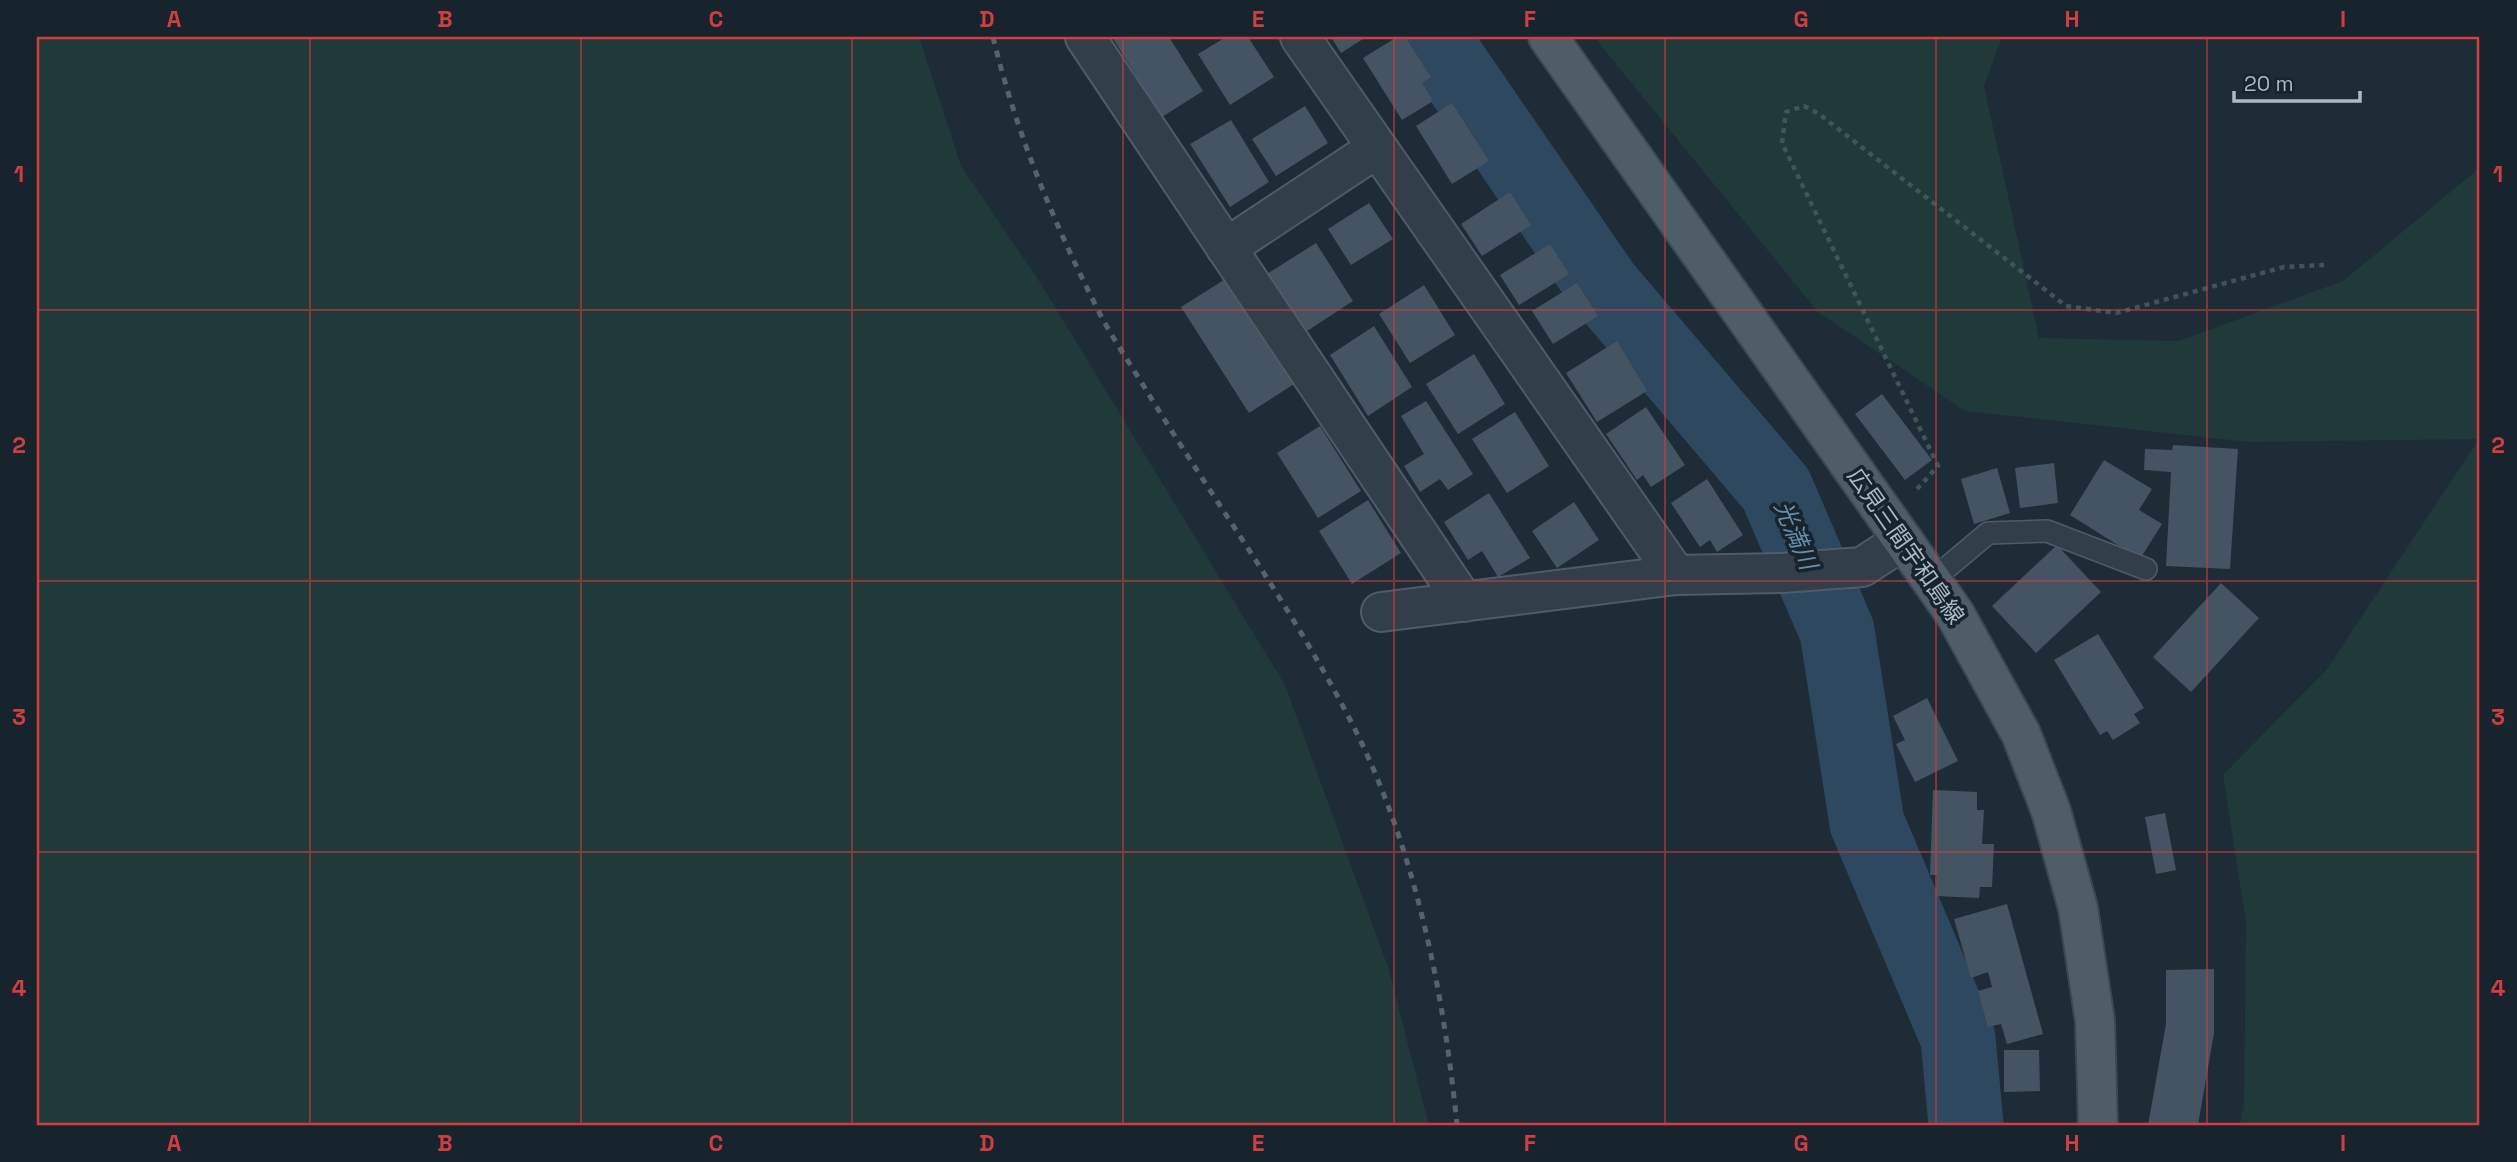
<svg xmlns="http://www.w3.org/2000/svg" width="2517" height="1162" viewBox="0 0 2517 1162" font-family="'Space Grotesk','Noto Sans JP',sans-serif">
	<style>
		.green { fill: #203939 }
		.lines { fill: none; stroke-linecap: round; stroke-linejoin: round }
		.river { stroke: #2e495f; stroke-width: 75 }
		.building { fill: #445463 }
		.service-casing { stroke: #4f5c67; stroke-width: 24 }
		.minor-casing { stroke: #4f5c67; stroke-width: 42 }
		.primary-casing { stroke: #3b4752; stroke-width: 42 }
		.path { stroke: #3e5656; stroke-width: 4.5; stroke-dasharray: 5 5; stroke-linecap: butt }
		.service { stroke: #323e49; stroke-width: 21 }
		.minor { stroke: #323e49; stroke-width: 38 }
		.primary { stroke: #4f5d69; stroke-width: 38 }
		.rail { stroke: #536370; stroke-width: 5; stroke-dasharray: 7 7; stroke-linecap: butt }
		.grid { fill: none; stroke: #d03e40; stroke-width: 2; stroke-opacity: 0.55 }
		.labels { text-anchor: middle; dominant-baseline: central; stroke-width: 7; stroke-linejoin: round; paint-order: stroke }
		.street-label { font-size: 23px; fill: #acb9c6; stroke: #17232d }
		.water-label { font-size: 24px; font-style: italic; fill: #698eac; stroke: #17232d }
		.neatline { fill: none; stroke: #d03e40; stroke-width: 2.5 }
		.grid-label { font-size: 23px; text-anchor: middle; font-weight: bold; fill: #d03e40 }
	</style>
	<rect width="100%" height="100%" fill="#1e2c38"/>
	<path class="green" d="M 37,37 L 919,37 L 961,166 L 1041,284 L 1285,685 L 1388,967 L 1429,1125 L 37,1125 Z
		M 1594,37 L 2002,37 L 1984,86 L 2039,338 L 2179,341 L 2343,281 L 2477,170 L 2480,164 L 2480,1125 L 2240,1125 L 2244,1103 L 2246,923 L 2223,775 L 2327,669 L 2479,439 L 2249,442 L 1965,411 L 1818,312 Z"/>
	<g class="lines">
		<path class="river" d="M 1432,37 L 1603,286 L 1776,489 L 1837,631 L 1867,823 L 1958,1038 L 1966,1125"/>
	</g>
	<path class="building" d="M 1112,37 L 1169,37 L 1203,91 L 1162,117 Z
		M 1226,37 L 1248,37 L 1274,77 L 1230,105 L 1198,54 Z
		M 1331,37 L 1366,37 L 1341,53 Z
		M 1397,37 L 1405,37 L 1431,77 L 1422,83 L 1433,101 L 1402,120 L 1363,58 Z
		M 1452,103 L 1489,161 L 1452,184 L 1416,126 Z
		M 1305,106 L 1328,143 L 1276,176 L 1252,139 Z
		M 1231,120 L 1269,182 L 1230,207 L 1190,144 Z
		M 1510,192 L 1531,225 L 1482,256 L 1461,224 Z
		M 1369,203 L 1393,239 L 1351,265 L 1328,229 Z
		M 1316,243 L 1353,301 L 1304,333 L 1267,274 Z
		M 1550,244 L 1569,274 L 1519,305 L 1500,275 Z
		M 1227,278 L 1294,384 L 1249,413 L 1181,307 Z
		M 1577,283 L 1598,316 L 1553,344 L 1532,311 Z
		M 1424,285 L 1455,335 L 1410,363 L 1379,314 Z
		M 1374,326 L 1412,387 L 1368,416 L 1330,355 Z
		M 1617,341 L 1647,391 L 1597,422 L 1566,373 Z
		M 1474,354 L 1505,404 L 1458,434 L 1426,384 Z
		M 1882,394 L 1932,460 L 1905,480 L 1855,414 Z
		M 1426,401 L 1473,474 L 1448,490 L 1440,479 L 1420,492 L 1404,466 L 1424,454 L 1401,416 Z
		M 1646,407 L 1685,465 L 1651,487 L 1643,475 L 1637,480 L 1606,434 Z
		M 1515,412 L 1549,466 L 1507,493 L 1472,439 Z
		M 1320,426 L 1361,491 L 1318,518 L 1277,453 Z
		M 2173,445 L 2238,449 L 2230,569 L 2166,566 L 2171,472 L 2144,470 L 2145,449 L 2172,450 Z
		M 2104,460 L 2152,489 L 2139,510 L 2162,524 L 2140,559 L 2070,515 Z
		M 2054,463 L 2058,503 L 2020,508 L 2015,468 Z
		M 1997,468 L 2010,513 L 1974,524 L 1961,479 Z
		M 1707,479 L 1743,535 L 1717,552 L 1710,540 L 1700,547 L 1671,503 Z
		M 1489,493 L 1530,558 L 1498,577 L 1482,551 L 1468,560 L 1444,522 Z
		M 1368,500 L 1401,553 L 1352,584 L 1319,531 Z
		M 1574,502 L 1599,540 L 1557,568 L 1532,531 Z
		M 2057,545 L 2101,592 L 2036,653 L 1992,606 Z
		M 2221,583 L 2259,618 L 2191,692 L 2153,657 Z
		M 2098,634 L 2144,708 L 2134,714 L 2140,723 L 2113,740 L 2107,731 L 2100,735 L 2054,660 Z
		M 1927,698 L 1958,761 L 1915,782 L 1896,744 L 1905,740 L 1893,716 Z
		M 1933,790 L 1977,792 L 1977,810 L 1984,810 L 1982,844 L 1994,844 L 1992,887 L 1980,887 L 1979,898 L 1936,896 L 1937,875 L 1930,875 Z
		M 2165,813 L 2176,870 L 2156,874 L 2145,817 Z
		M 2007,904 L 2043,1034 L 2007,1044 L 2001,1024 L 1988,1027 L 1978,991 L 1992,987 L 1988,972 L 1971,978 L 1954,919 Z
		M 2214,969 L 2214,1033 L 2198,1125 L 2148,1125 L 2166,1024 L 2166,970 Z
		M 2004,1050 L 2039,1050 L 2040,1091 L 2004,1092 Z"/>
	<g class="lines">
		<g class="service-casing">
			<path id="service" d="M 1931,581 L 1988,533 L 2047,531 L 2146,569"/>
		</g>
		<g class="minor-casing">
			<path id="minor" d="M 1085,37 L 1464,602
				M 1300,37 L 1676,575
				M 1226,248 L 1377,148
				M 1381,612 L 1676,575 L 1783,573 L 1862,567 L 1902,541"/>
		</g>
		<g class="primary-casing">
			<path id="primary" d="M 1548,37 L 1955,614 L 2021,734 L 2051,811 L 2078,908 L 2095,1021 L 2098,1125"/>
		</g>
		<path class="path" d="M 1917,489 L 1938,466 L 1782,143 L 1786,112 L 1804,106 L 1819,114 L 2066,306 L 2116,313 L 2284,267 L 2324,265"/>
		<use href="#service" class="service"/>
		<use href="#minor" class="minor"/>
		<use href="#primary" class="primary"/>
		<path class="rail" d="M 993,37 C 1017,136 1055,226 1101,316 C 1116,344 1135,371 1151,398 C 1216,503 1287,601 1345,710 C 1412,835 1443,984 1457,1125"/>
	</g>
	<path class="grid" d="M 310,37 L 310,1125M 581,37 L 581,1125M 852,37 L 852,1125M 1123,37 L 1123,1125M 1394,37 L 1394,1125M 1665,37 L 1665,1125M 1936,37 L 1936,1125M 2207,37 L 2207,1125M 37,310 L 2480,310M 37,581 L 2480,581M 37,852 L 2480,852"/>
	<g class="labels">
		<g class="street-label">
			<text transform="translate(1906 546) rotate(55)">広見三間宇和島線</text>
		</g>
		<g class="water-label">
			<text transform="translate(1796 535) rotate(67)">光満川</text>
		</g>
	</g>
	<rect width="2517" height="1162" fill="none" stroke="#17232d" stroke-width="77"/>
	<path d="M2234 91v10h126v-10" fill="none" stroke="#acb9c6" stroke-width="3.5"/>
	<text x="2244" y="91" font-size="21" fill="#acb9c6" stroke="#17232d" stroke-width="5" paint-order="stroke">20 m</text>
	<rect x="38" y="38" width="2440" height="1086" class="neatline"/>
	<g class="grid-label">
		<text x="174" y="27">A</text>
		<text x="445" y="27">B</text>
		<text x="716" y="27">C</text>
		<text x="987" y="27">D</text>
		<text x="1258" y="27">E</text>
		<text x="1530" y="27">F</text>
		<text x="1801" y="27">G</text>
		<text x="2072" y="27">H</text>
		<text x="2343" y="27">I</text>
		<text x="19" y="182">1</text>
		<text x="2498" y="182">1</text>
		<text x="19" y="453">2</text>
		<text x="2498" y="453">2</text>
		<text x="19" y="725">3</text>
		<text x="2498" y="725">3</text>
		<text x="19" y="996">4</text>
		<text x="2498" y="996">4</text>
		<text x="174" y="1151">A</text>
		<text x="445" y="1151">B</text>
		<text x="716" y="1151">C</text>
		<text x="987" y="1151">D</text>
		<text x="1258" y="1151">E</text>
		<text x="1530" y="1151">F</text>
		<text x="1801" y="1151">G</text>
		<text x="2072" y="1151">H</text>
		<text x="2343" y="1151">I</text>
	</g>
</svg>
